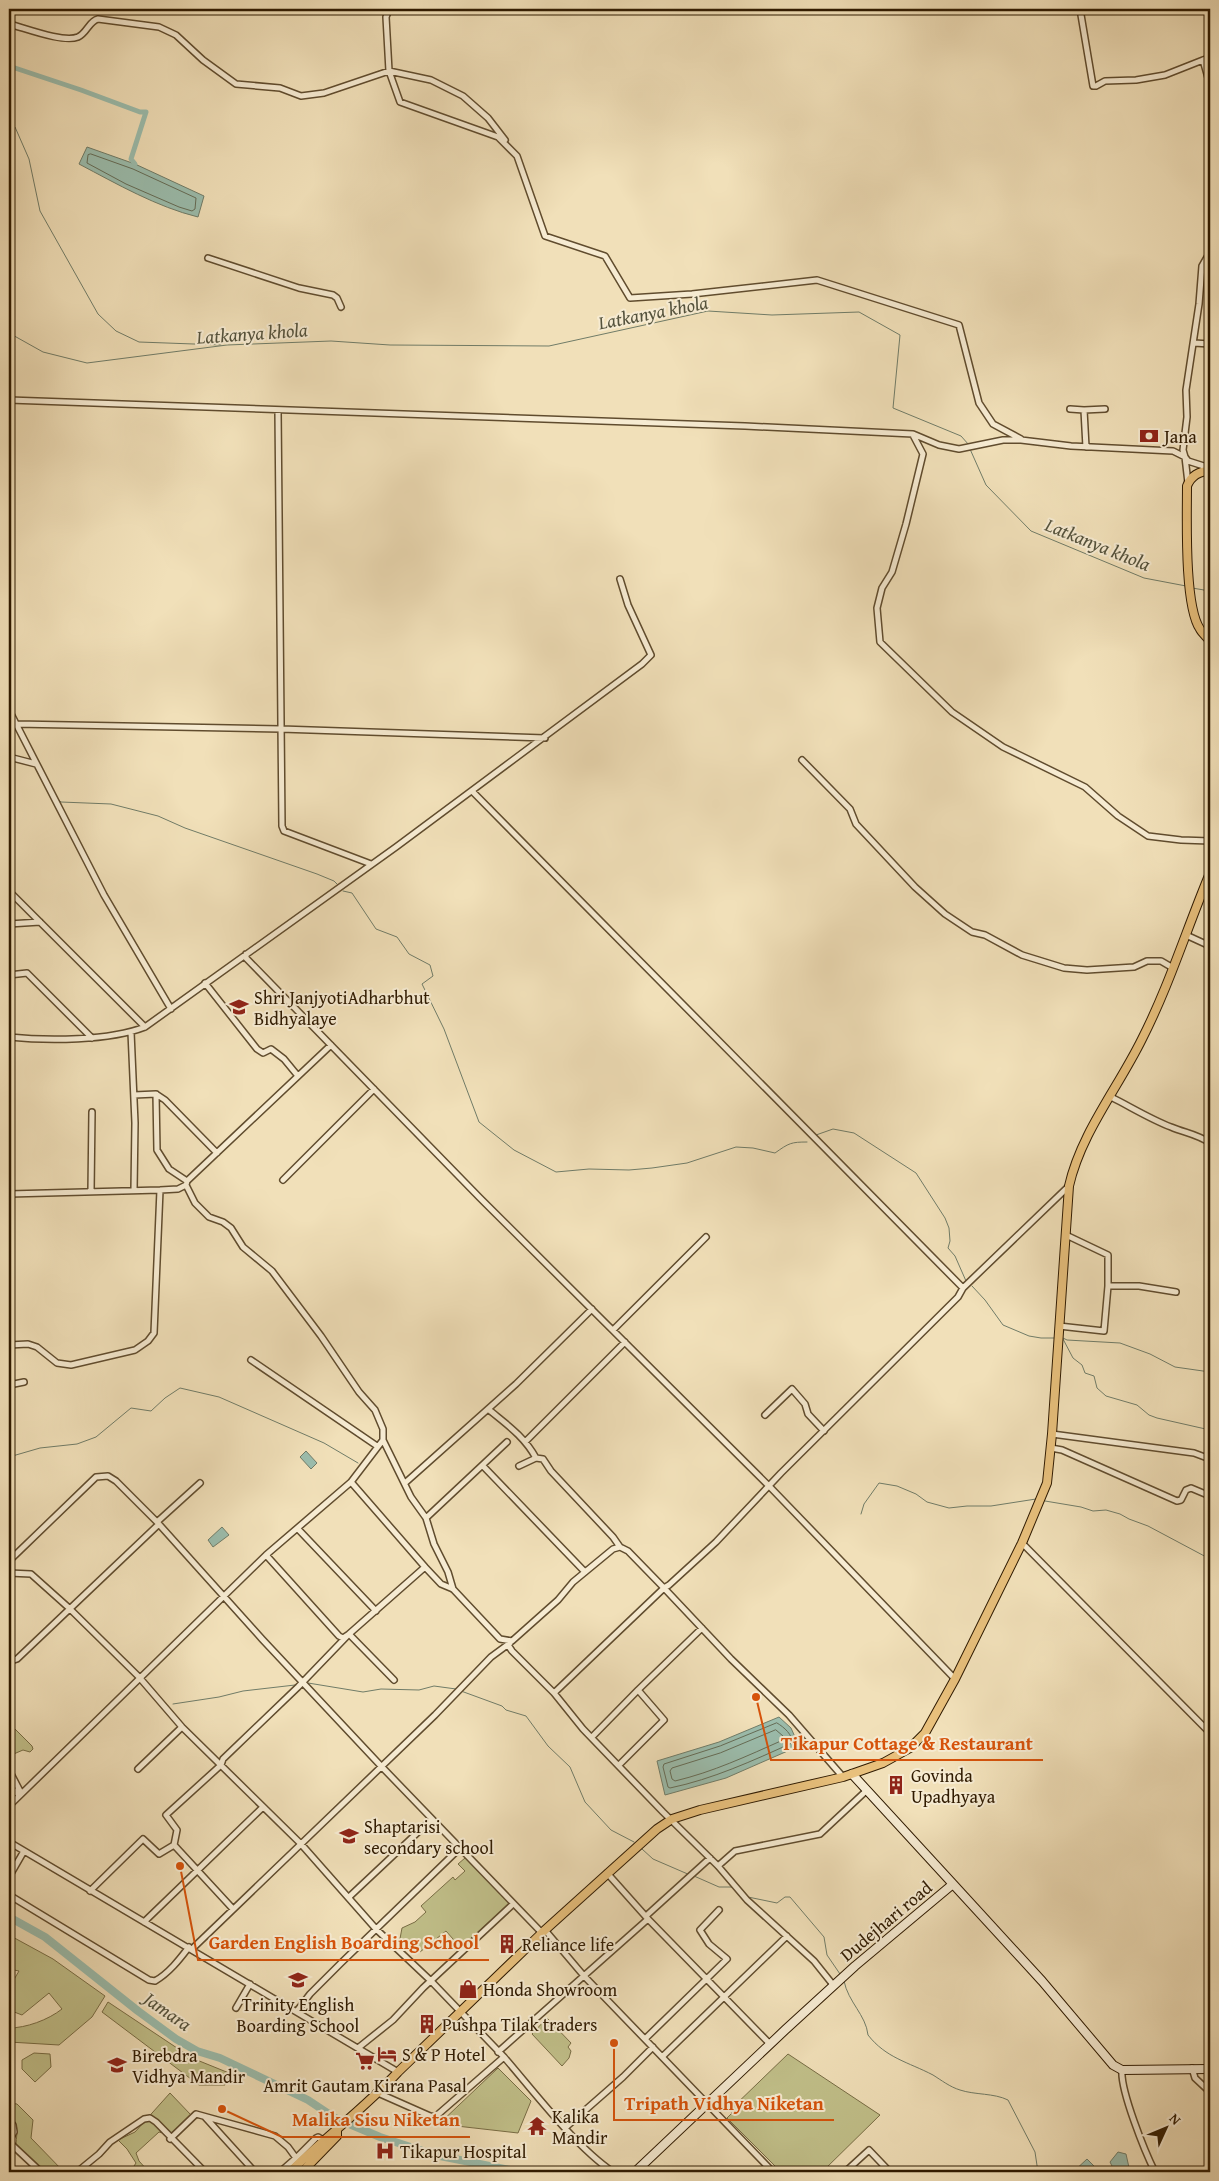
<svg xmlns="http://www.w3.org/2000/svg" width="1219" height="2181" viewBox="0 0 1219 2181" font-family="'Gentium Book Plus',serif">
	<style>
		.green { fill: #c1c08a; stroke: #786d45 }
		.water { fill: #9bbdad; stroke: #707c68 }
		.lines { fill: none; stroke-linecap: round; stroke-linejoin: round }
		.shore { stroke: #656c56; stroke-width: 1 }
		.stream { stroke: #707c68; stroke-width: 1 }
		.canal { stroke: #9bbdad; stroke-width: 5 }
		.river { stroke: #9bbdad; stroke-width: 8 }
		.street-casing { stroke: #604c2e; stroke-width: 8 }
		.secondary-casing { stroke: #2f1a00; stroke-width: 10 }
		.primary-casing { stroke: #2f1a00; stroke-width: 10 }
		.street { stroke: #f6ebd2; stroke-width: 5 }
		.secondary { stroke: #f6ebd2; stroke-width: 8 }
		.primary { stroke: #e8c07c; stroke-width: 8 }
		.labels { text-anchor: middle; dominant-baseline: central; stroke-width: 4; stroke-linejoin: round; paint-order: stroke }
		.poi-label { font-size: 18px; fill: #2f1a00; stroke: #f6ebd2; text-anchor: start }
		.street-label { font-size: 18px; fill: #2f1a00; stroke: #f6ebd2 }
		.water-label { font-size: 19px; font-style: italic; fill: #55533d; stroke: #f6ebd2 }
		.leader { fill: none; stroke: #d6530b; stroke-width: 2 }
		.callout-dot { fill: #d6530b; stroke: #f6ebd2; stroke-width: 2 }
		.callout-label { font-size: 19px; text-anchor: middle; font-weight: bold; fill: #d6530b; stroke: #f6ebd2; stroke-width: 4; stroke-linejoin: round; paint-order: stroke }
	</style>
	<rect width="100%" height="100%" fill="#f1e0b9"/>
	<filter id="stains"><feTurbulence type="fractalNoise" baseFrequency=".004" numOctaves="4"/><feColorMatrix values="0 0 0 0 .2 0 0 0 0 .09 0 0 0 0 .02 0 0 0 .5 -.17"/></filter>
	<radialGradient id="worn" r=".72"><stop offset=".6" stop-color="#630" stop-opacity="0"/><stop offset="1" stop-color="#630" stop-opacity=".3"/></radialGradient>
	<path class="green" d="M 9,1723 L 32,1746 L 33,1749 L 30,1752 L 23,1750 L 9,1756 Z
		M 465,1858 L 510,1903 L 458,1950 L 452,1945 L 453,1939 L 446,1931 L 420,1952 L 410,1942 L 403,1949 L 399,1944 L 402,1928 L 415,1922 L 426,1912 L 421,1906 L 453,1877 L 455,1880 L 465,1871 L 458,1864 Z
		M 9,1935 L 53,1959 L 105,1996 L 92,2017 L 59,2045 L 9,2042 L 9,2028 C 26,2028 48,2020 62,2009 L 49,1993 L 22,2015 L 9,2010 L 9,1988 L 19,1971 L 9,1969 Z
		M 108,2002 L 192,2058 L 229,2073 L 225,2085 L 199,2085 L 102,2012 Z
		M 547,2018 L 571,2043 L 568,2047 L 571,2051 L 569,2058 L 562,2066 L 532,2034 Z
		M 34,2053 L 50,2054 L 51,2067 L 35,2082 L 22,2069 L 22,2060 Z
		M 788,2054 L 880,2115 L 822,2172 L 781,2172 L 727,2118 L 732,2113 L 730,2110 Z
		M 498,2068 L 531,2101 L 518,2133 L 439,2124 Z
		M 170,2093 L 191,2115 L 170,2135 L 159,2132 L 136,2153 L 139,2161 L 149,2172 L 130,2172 L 136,2163 L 127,2149 L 118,2140 L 135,2132 Z
		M 9,2103 L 17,2104 L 33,2120 L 31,2138 L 64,2172 L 44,2172 L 16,2144 C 17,2132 19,2122 9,2116 Z"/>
	<path class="water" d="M 87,147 L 135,164 L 204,196 L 198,217 C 157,207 117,184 79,164 Z
		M 306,1451 L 317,1463 L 311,1469 L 300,1457 Z
		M 222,1527 L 229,1535 L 213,1547 L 208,1540 Z
		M 779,1717 L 791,1728 L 799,1746 L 726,1778 L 665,1795 L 657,1761 L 719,1742 Z
		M 1118,2152 L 1126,2154 L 1130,2172 L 1115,2172 L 1110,2162 Z
		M 1087,2159 L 1100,2172 L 1073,2172 Z"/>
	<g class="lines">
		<path class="shore" d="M 91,154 L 133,169 L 196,198 L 195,209 L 192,211 L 179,207 L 126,184 L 87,163 L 88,155 Z
			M 777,1723 C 784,1727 793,1735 792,1743 C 752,1761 713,1779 670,1788 L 668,1787 L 663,1767 L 664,1764 L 720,1746 Z
			M 776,1730 L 783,1736 L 783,1740 C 747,1756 713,1772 675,1781 L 672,1779 L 670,1771 L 672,1768 L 720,1753 Z"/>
		<path class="stream" d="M 9,122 L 15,127 L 29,159 L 40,211 L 98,314 L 116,331 L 139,342 L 221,345
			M 9,333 L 43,352 L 87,363 L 227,345 L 331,341 L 390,345 L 549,346 L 708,311 L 772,315 L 859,312 L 900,335 L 893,408 L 961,436 L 969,445
			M 970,449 L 986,485 L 1031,531 L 1144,578 L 1186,586
			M 1192,588 L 1204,590 L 1210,603
			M 57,798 L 61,802 L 111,804 L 158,816 L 185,828 L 317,874 L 334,881 L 338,885
			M 343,891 L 352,893 L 376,929 L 397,937 L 409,954 L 430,965 L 433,976 L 422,984 L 444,1029 L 479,1122 L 514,1150 L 556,1172 L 589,1169 L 629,1170 L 652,1168 L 687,1163 L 736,1147 L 753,1148 L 775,1153 C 789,1143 791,1142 807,1142
			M 816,1135 L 833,1129 L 854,1133 L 916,1173 L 945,1218 L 949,1228 L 950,1241 L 948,1248 L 955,1256 L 966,1281
			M 972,1286 L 985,1300 L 1003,1325 L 1029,1336 L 1041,1338 L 1056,1338
			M 1063,1338 L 1067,1340 L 1120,1343 L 1150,1354 L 1175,1367 L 1210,1372
			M 1063,1339 L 1073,1358 L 1082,1365 L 1085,1373 L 1094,1376 L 1097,1388 L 1106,1396 L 1137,1405 L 1149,1415 L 1157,1418 L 1210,1430
			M 9,1457 L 40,1448 L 77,1444 L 96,1437 L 131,1408 L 151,1411 L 165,1398 L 180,1388 L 219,1397 L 324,1443 L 358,1463
			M 1045,1501 L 1081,1507 L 1093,1511 L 1106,1510 L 1120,1514 L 1129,1519 L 1148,1526 L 1210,1559
			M 861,1514 L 864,1504 L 879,1483 L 897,1486 L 916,1494 L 927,1502 L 949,1508 L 967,1506 L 991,1506 L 1036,1499
			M 308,1683 L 363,1692 L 381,1689 L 419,1690 L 434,1686 L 456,1689
			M 461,1691 L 502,1706 L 506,1710 L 526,1716 L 548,1746 L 570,1767 L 585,1802 L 611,1830 L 634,1842
			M 173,1704 L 219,1697 L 243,1691 L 295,1685
			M 642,1849 L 653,1859 L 690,1875
			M 694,1876 L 719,1887 L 733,1887
			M 748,1897 L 777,1903 L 785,1897 L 790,1897 L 824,1937 L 827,1955 L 840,1974
			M 844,1981 C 848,2002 866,2015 868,2035 C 886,2058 908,2062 933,2075 C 941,2080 950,2087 960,2090 C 975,2095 994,2093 1008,2100 L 1035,2152 L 1038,2172"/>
		<path class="canal" d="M 9,66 L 81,90 L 140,112 L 146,112 L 131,159 L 135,164"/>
		<path class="river" d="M 9,1917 L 45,1937 L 138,2011 L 176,2039 L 197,2051 L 220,2058 L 308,2100 L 335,2118 L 380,2137 L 435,2155 L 520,2172"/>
		<g class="street-casing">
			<path id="street" d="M 389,9 L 386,17 L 389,71 L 400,102 L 498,137 L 517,156 L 545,236 L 605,256 L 630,298 L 692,294 L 817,280 L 959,325 L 979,403 L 993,424 L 1021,439
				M 1080,9 L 1093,86 L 1096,86 L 1105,81 L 1136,80 L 1165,75 L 1203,60
				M 9,24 C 25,28 63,43 78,37 C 87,33 89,21 98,19 L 159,27 L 176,35 L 203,60 L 236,84 L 280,88 L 301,96 L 324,93 L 389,71 L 431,80 L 463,96 L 488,118 L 505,140
				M 1210,58 L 1203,60 L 1210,85
				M 1210,252 L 1202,266 L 1199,304 L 1186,390 L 1187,417 L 1183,450 L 1185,457 L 1188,461 L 1210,468
				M 208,258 L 299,288 L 333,295 L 337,298 L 341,307
				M 1194,343 L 1210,344
				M 9,400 L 745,426 L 913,434 L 939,445 L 959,449 L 1003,440 L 1021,440 L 1071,446 L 1173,451 L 1185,457 L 1188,483
				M 1070,409 L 1084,410
				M 278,411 L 282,826 L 284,831 L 371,864
				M 913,435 L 923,454 L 906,524 L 892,572 L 882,588 L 877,608 L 880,642 L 952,712 L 1003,747 L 1085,787 L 1118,816 L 1148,836 L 1181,840 L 1210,841
				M 1086,447 L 1084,410 L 1105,409
				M 9,710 L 104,895 L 171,1009
				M 16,724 L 281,729 L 545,738
				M 9,757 L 36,764
				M 802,760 L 850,809 L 856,824 L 915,887 L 945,914 L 972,932 L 985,935 L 1022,955 L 1064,968 L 1087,970 L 1134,967 L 1147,961 L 1161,961 L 1173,968
				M 472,791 L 963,1288
				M 9,891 L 145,1027
				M 9,924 L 40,922
				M 1186,935 L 1210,946
				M 246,954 L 246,958 L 480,1198 L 770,1487 L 955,1679
				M 9,975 L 27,973 L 92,1038
				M 205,983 L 257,1049 L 263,1053 L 271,1049 L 284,1059 L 298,1076
				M 131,1032 L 135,1123 L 134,1190
				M 9,1037 C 47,1041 109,1041 145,1027 L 396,847 L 642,664 L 651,655 L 628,605 L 620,579
				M 156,1094 L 157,1150 L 169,1169 L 187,1181
				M 134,1095 L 156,1094 L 165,1100 L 217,1153
				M 1111,1097 C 1131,1107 1150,1119 1171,1127 C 1185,1133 1197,1134 1210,1143
				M 283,1180 L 374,1089
				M 186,1185 L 187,1181 L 331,1045
				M 91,1191 L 92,1112
				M 9,1194 L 160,1190 L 178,1189 L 186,1185 L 195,1203 L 209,1217 L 223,1222 L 231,1228 L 243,1247 L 272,1271 L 321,1336 L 359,1392 L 375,1410 L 383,1429 L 383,1440 L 351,1482 L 425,1567
				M 1108,1286 L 1139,1286 L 1176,1292
				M 1059,1326 L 1104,1331 L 1108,1286 L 1108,1255 L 1066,1235
				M 613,1330 L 706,1237
				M 9,1345 L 28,1344 L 37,1347 L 57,1363 L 71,1365 L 135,1350 L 148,1341 L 154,1333 L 160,1190
				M 251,1360 L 377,1446
				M 9,1385 L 24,1382
				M 488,1409 C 506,1424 524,1436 536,1458
				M 765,1415 L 792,1389 L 805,1404 L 808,1414 L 824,1431
				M 1052,1434 L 1194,1453 L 1210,1459
				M 383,1440 L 411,1497 L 426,1518 L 434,1544 L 448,1572 L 453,1589
				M 525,1442 L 625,1342
				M 1051,1448 L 1062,1450 L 1177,1501 L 1181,1500 L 1186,1490 L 1191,1488 L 1210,1496
				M 483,1466 L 585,1572
				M 519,1466 L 536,1458 L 543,1459 L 551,1471 L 613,1537 L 620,1547
				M 405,1483 L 516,1384 L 592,1309
				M 426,1518 L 507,1442
				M 157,1522 L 200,1483
				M 298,1529 L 376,1611
				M 1022,1543 L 1210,1733
				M 266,1555 L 339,1636 L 343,1638 L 349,1634 L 394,1680
				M 9,1561 L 96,1477 L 108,1476 L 116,1481 L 157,1522 L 262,1639 L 381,1766 L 542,1933
				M 9,1573 L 31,1574 L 69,1608 L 139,1677 L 182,1727 L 301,1844 L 376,1929 L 431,1981 L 504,2057 L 435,2117 L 430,2116 L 378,2093
				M 508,1645 L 512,1651 L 554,1693 L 583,1729 L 663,1812 L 718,1866 L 747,1900 L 814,1961 L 834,1986
				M 9,1655 L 14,1660 L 17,1659 L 159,1524
				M 554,1693 L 664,1588 L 731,1659 L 789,1715 L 843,1777
				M 592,1737 L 638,1690
				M 619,1765 L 664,1720 L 638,1690 L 702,1628
				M 138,1769 L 182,1727
				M 9,1770 L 21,1793
				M 9,1786 L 19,1795
				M 9,1806 L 266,1555 L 351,1482
				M 9,1842 L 398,2072
				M 174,1845 L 177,1830 L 166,1815 L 221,1765 L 223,1759 L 298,1687 L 349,1634 L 425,1567 L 441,1584 L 453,1589 L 500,1639 L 512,1641 L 558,1600 L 573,1582 L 613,1549 L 620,1547 L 628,1551 L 664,1588 L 669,1585 L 716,1542 L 781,1473 L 958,1297 L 963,1288 L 1069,1186
				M 718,1866 L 735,1851 L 820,1834 L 866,1791
				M 607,1873 L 648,1919 L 770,2044
				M 9,1877 L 24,1851
				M 90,1891 L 143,1839 L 159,1854 L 174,1845 L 233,1909
				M 9,1895 L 149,1980 L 155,1981 C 169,1973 179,1960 189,1947
				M 349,1897 L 432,1819
				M 646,1916 L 710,1858
				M 144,1922 L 263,1807
				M 545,1930 L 584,1976 L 773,2172
				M 192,1949 L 435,1715 L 491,1657 L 510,1643
				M 236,2008 L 250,1984
				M 297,2011 L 310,1994 L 341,1963 L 460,1848
				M 645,2039 L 727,1959 L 709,1944 L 700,1930 L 719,1910
				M 358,2048 L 393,2020 L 423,1988 L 511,1906
				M 498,2052 L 648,1919
				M 504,2057 C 535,2093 575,2146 613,2172
				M 662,2057 L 787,1936
				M 1192,2068 L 1195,2078 L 1210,2092
				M 1122,2070 C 1120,2090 1145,2152 1155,2172
				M 205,2117 L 255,2172
				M 9,2122 L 13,2125 L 14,2132 L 9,2141
				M 566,2127 L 623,2077 L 653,2047
				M 170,2139 L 196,2114 L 275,2136 L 288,2147 L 296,2158 L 316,2138 L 318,2137 L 323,2140
				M 9,2142 L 41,2172
				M 77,2172 L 99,2154 L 110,2142 L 144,2119 L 150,2118 L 156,2122 L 205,2172
				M 280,2172 L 296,2158
				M 845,2172 L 869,2150 L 890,2172"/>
		</g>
		<g class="secondary-casing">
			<path id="secondary" d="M 852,1774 L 953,1884
				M 635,2172 L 785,2030 L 855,1966 L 953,1884 L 1042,1981 L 1113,2065 L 1122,2070 L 1210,2069"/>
		</g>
		<g class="primary-casing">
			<path id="primary" d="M 1210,471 C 1199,471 1191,476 1187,486 C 1187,516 1184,606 1200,629 C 1202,633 1207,637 1210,641
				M 290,2172 C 325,2137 364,2109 398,2072 L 545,1930 L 657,1829 L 672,1819 L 700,1810 L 843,1777 L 883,1763 L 910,1748 L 925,1733 L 955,1679 L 1022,1543 L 1047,1483 L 1052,1434 L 1069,1186 C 1081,1133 1118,1088 1142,1039 C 1169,986 1187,928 1210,873
				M 302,2172 L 337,2136 L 337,2131"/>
		</g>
		<use href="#street" class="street"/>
		<use href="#secondary" class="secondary"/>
		<use href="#primary" class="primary"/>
	</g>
	<defs>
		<g id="bank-bare" transform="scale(1.5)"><path d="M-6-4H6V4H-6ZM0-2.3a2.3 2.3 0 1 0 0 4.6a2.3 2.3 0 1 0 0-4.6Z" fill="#8f2418" stroke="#f6ebd2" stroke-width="2.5" paint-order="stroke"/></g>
		<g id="school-bare" transform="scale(1.5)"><path d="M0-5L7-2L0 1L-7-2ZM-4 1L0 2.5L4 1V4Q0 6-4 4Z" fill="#8f2418" stroke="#f6ebd2" stroke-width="2.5" paint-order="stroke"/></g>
		<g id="building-bare" transform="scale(1.5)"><path d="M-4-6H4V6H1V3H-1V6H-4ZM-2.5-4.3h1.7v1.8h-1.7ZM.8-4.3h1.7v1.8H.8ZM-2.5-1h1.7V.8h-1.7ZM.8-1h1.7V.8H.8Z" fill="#8f2418" stroke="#f6ebd2" stroke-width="2.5" paint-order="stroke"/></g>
		<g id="shop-bare" transform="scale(1.5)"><path d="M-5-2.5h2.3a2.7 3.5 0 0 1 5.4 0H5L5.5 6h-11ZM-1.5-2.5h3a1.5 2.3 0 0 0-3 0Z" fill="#8f2418" stroke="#f6ebd2" stroke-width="2.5" paint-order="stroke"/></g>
		<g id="hotel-bare" transform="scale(1.5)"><path d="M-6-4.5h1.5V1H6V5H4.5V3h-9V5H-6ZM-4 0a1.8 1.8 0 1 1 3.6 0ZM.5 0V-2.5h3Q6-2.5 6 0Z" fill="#8f2418" stroke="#f6ebd2" stroke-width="2.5" paint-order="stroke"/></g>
		<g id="supermarket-bare" transform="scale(1.5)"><path d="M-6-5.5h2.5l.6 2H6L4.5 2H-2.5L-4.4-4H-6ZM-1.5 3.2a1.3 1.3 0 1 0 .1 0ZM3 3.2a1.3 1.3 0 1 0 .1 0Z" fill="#8f2418" stroke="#f6ebd2" stroke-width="2.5" paint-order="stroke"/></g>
		<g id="temple-bare" transform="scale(1.5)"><path d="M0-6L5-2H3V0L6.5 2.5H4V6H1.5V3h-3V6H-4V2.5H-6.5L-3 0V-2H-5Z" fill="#8f2418" stroke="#f6ebd2" stroke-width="2.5" paint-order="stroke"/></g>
		<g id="hospital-bare" transform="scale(1.5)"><path d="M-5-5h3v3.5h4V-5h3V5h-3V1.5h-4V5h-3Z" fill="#8f2418" stroke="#f6ebd2" stroke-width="2.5" paint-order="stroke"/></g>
	</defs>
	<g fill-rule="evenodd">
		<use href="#bank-bare" x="1149" y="436"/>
		<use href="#school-bare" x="239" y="1007"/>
		<use href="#building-bare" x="896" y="1785"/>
		<use href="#school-bare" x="349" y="1836"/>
		<use href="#building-bare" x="507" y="1944"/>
		<use href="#school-bare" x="298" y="1980"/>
		<use href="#shop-bare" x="468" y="1989"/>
		<use href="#building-bare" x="427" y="2024"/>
		<use href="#hotel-bare" x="387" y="2054"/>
		<use href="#supermarket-bare" x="365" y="2061"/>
		<use href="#school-bare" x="117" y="2065"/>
		<use href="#temple-bare" x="537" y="2126"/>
		<use href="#hospital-bare" x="385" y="2151"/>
	</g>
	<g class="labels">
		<g class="poi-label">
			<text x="1164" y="436">Jana</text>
			<text x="254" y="997">Shri JanjyotiAdharbhut<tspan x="254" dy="21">Bidhyalaye</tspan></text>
			<text x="911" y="1775">Govinda<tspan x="911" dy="21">Upadhyaya</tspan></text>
			<text x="364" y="1826">Shaptarisi<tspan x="364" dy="21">secondary school</tspan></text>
			<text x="522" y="1944">Reliance life</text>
			<text x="483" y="1989">Honda Showroom</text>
			<text x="298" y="2004" text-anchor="middle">Trinity English<tspan x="298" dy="21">Boarding School</tspan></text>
			<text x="442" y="2024">Pushpa Tilak traders</text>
			<text x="402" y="2054">S &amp; P Hotel</text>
			<text x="132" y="2055">Birebdra<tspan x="132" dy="21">Vidhya Mandir</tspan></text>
			<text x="365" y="2085" text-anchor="middle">Amrit Gautam Kirana Pasal</text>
			<text x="552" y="2116">Kalika<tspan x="552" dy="21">Mandir</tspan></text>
			<text x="400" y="2151">Tikapur Hospital</text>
		</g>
		<g class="street-label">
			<text transform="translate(886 1921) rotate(-40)">Dudejhari road</text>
		</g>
		<g class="water-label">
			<text transform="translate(653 312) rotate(-11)">Latkanya khola</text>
			<text transform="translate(252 333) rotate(-4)">Latkanya khola</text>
			<text transform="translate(1098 544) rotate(22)">Latkanya khola</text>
			<text transform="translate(168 2011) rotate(35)">Jamara</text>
		</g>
	</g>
	<path class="leader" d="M756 1697L771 1760H1043M180 1866L198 1960H489M614 2043L614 2120H834M222 2109L282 2137H470"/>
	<g class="callout-dot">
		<circle cx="756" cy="1697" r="5"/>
		<circle cx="180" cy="1866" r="5"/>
		<circle cx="614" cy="2043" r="5"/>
		<circle cx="222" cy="2109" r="5"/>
	</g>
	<g class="callout-label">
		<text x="907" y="1750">Tikapur Cottage &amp; Restaurant</text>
		<text x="344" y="1949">Garden English Boarding School</text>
		<text x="724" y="2110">Tripath Vidhya Niketan</text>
		<text x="376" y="2126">Malika Sisu Niketan</text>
	</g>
	<rect width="1219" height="2181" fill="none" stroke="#f1e0b9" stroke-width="30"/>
	<rect x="10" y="10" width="1199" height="2161" fill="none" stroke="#2f1a00" stroke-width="2.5"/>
	<rect x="15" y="15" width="1189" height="2151" fill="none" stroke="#2f1a00"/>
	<g transform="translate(1166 2128) rotate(46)" stroke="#f6ebd2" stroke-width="4" paint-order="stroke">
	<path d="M0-4L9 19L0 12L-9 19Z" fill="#2f1a00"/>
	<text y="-8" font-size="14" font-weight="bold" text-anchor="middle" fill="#2f1a00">N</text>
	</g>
	<rect width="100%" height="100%" filter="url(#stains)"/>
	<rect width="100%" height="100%" fill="url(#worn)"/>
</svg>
